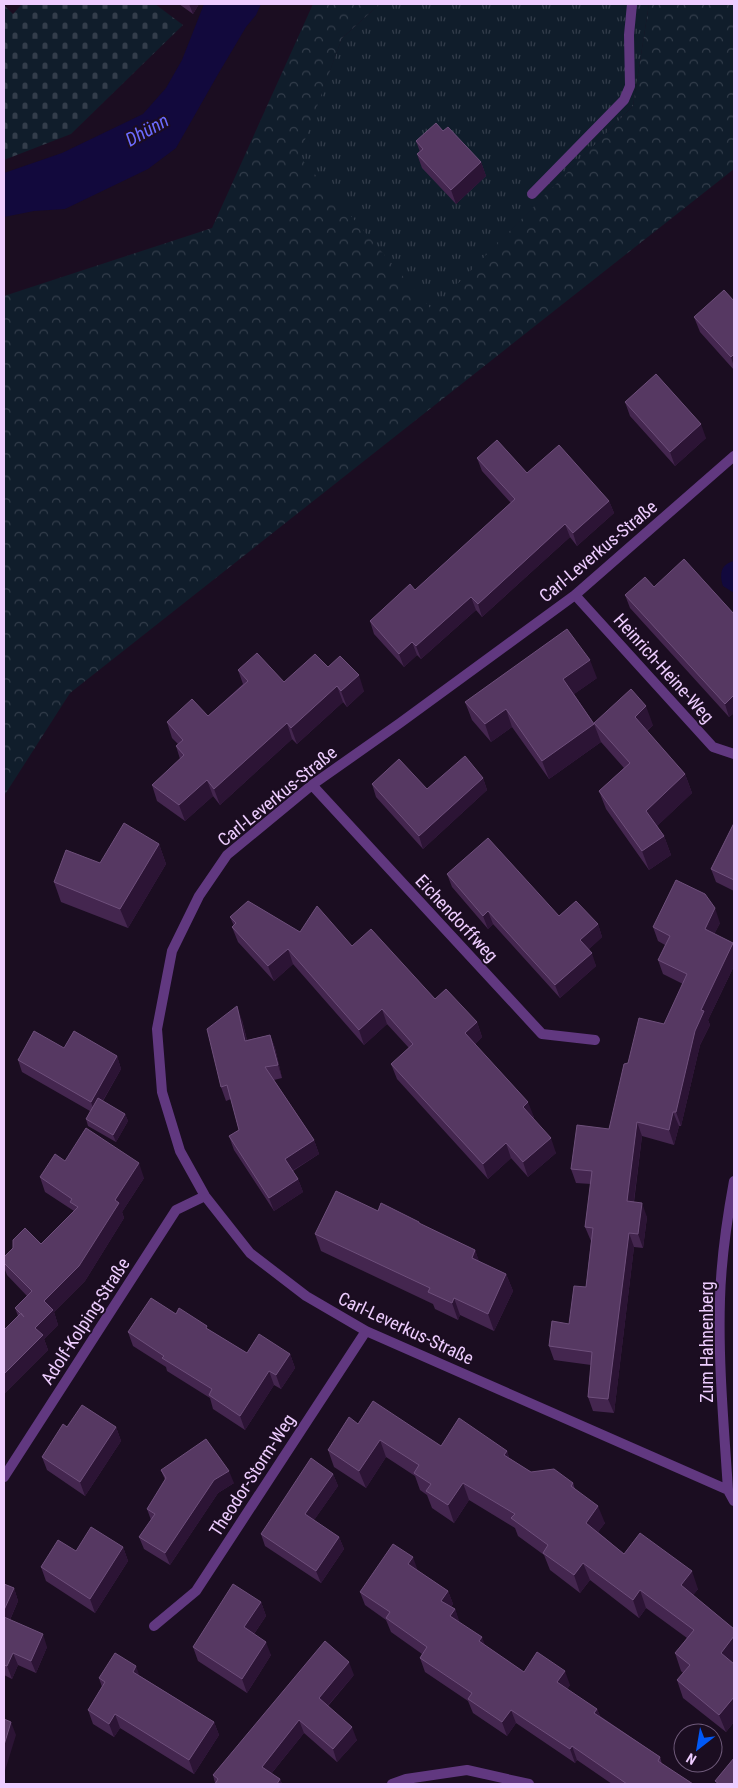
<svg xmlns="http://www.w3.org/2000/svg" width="738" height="1788" viewBox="0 0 738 1788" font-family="'Roboto Condensed',sans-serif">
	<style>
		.grass { fill: url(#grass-tufts) }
		.forest { fill: url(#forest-crowns) }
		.cemetery { fill: url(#cemetery-stones) }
		.water { fill: #12093d }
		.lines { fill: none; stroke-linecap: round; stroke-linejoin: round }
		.minor { stroke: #613880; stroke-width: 10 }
		.wall { fill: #44264f }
		.shaded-wall { fill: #2c1435 }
		.building { fill: #563862; stroke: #6e4f7b }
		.labels { text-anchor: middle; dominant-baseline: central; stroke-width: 4; stroke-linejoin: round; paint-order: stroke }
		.street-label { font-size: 18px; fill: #eecdff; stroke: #1b0d21 }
		.water-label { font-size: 19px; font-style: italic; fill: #6c6bfe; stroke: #1b0d21 }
	</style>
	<defs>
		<pattern id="grass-tufts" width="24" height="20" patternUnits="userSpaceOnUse" patternTransform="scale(1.25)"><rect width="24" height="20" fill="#101d2b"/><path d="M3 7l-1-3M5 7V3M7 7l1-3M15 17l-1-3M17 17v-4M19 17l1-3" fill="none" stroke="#333d4b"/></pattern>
		<pattern id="forest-crowns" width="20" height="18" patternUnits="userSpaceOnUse" patternTransform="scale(1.25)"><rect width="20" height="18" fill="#101d2b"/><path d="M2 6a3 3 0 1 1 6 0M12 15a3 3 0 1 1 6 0" fill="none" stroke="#333d4b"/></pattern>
		<pattern id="cemetery-stones" width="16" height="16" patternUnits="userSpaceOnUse" patternTransform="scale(1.25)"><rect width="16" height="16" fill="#101d2b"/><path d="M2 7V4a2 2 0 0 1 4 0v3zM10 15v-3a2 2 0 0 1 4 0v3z" fill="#333d4b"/></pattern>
	</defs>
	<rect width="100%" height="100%" fill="#1b0d21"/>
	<path class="grass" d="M 380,4 L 649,4 L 633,106 L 432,311 L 298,156 L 342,38 Z"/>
	<path class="forest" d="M 313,4 L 380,4 L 342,38 L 299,156 L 432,310 L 633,106 L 649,4 L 734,4 L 734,169 L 70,693 L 4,796 L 4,296 L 212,228 Z"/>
	<path class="cemetery" d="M 22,4 L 155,4 L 183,25 L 71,134 L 4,160 L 4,5 L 13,14 Z"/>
	<path class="water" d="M 204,4 L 261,4 L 256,15 L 246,27 L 217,76 L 176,148 L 148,169 L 65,209 L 34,211 L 4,217 L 4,173 L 62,153 L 143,114 L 166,88 L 182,60 Z
		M 734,561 L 734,593 L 723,586 C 719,574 721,564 734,561 Z"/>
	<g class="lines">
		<path class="minor" d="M 532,194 L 624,100 L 630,86 L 629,35 L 632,4
			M 575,595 L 713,747 L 734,754
			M 312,785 L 542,1034 L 595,1040
			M 734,1181 C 727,1219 721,1261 720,1299 C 718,1363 724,1427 728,1490 L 734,1501
			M 4,1477 L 176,1210 L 205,1196
			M 728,1490 L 366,1331 L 306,1296 L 250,1253 L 205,1196 L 180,1151 L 162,1092 L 157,1029 L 172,951 L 199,896 L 227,855 L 312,785 L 400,723 L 575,595 L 734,456
			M 154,1626 L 196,1591 L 366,1331
			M 392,1784 L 406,1779 L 467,1770 L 529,1784"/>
	</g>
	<path class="wall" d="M 179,4 L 199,4 L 193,14 Z
		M 443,131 L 481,162 L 486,176 L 456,204 L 422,168 L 417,154 L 420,152 L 416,141 Z
		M 734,301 L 734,370 L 700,332 L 694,317 Z
		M 625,402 L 706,438 L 675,466 L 630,416 Z
		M 477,458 L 527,473 L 609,501 L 614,513 L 577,546 L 570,537 L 482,617 L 476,610 L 421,659 L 417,655 L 404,667 L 374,634 L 370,621 L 415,590 L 511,503 L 482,471 Z
		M 654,587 L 734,614 L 734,713 L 729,717 L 630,608 L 625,595 Z
		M 328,667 L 364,691 L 347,707 L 343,702 L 297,744 L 292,739 L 220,805 L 213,796 L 185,821 L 157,801 L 152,785 L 180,759 L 176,746 L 178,744 L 172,738 L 167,722 L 208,716 L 243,684 L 238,670 L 284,682 Z
		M 597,678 L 574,694 L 594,724 L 653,725 L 647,731 L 685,774 L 692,793 L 657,826 L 664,836 L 671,855 L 649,870 L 606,809 L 599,791 L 624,768 L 601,742 L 549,779 L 512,727 L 491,742 L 472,720 L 465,702 Z
		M 483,778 L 487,790 L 423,849 L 376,797 L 372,784 L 427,789 Z
		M 734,823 L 734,891 L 716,882 L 711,869 Z
		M 159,844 L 166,864 L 128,928 L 61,902 L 54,882 L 100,863 Z
		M 447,874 L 559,916 L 598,924 L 602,937 L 589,949 L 596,966 L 560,998 L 493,924 L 488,929 L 452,887 Z
		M 230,917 L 300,932 L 352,946 L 435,999 L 477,1022 L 482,1037 L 475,1044 L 534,1117 L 533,1118 L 556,1153 L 528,1177 L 511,1158 L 488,1179 L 397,1079 L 391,1064 L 409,1048 L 387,1024 L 364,1045 L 293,964 L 274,981 L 238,942 L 232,927 L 234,926 Z
		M 720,923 L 714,934 L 733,943 L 734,946 L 734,966 L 708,1020 L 710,1025 L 700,1045 L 681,1126 L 679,1126 L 674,1145 L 642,1136 L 634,1202 L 647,1217 L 643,1248 L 634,1247 L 614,1413 L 593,1411 L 588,1397 L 591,1365 L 554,1360 L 549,1346 L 569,1324 L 586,1287 L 591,1241 L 585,1227 L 591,1184 L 576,1183 L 571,1169 L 609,1129 L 628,1063 L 664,1024 L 683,984 L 663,974 L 658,960 L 665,945 L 658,941 L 653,927 Z
		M 242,1020 L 247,1040 L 270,1035 L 275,1048 L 282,1078 L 274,1080 L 314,1140 L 319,1154 L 293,1171 L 298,1179 L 303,1192 L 274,1211 L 234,1150 L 229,1136 L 239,1130 L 231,1099 L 226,1101 L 221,1087 Z
		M 64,1048 L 117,1056 L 121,1069 L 103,1101 L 125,1114 L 128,1121 L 116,1142 L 88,1126 L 86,1119 L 90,1111 L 22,1072 L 18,1060 Z
		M 65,1161 L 144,1178 L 122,1212 L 124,1218 L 85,1281 L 54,1312 L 58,1325 L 44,1339 L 48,1350 L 4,1394 L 4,1330 L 18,1316 L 15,1308 L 27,1296 L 7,1275 L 4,1267 L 4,1257 L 41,1244 L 74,1211 L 45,1192 L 40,1177 Z
		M 378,1211 L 420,1224 L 475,1250 L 479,1262 L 506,1274 L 513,1291 L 494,1331 L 460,1315 L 458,1320 L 435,1309 L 433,1304 L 321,1251 L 315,1234 Z
		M 176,1314 L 209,1330 L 247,1353 L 290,1354 L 295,1368 L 281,1389 L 274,1385 L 245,1430 L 213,1409 L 210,1398 L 167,1371 L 166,1367 L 133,1346 L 128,1332 Z
		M 358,1424 L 441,1446 L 507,1451 L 509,1458 L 531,1472 L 573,1483 L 575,1489 L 605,1523 L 598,1532 L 624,1554 L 698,1589 L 693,1595 L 734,1629 L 734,1661 L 733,1663 L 734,1664 L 734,1722 L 726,1732 L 683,1698 L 677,1680 L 683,1673 L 681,1671 L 675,1653 L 687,1638 L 646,1608 L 639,1618 L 590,1580 L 580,1593 L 550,1570 L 544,1555 L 518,1536 L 515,1528 L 469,1500 L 454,1523 L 432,1508 L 427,1495 L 420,1490 L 415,1476 L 386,1457 L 366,1488 L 334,1467 L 328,1450 Z
		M 67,1427 L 116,1427 L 121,1441 L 85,1496 L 47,1470 L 42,1457 Z
		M 161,1470 L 234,1483 L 218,1493 L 170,1565 L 144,1549 L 139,1537 L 151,1520 L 147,1509 L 165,1480 Z
		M 333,1474 L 338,1486 L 314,1520 L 339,1537 L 344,1549 L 321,1583 L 265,1546 L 261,1534 Z
		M 123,1547 L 128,1561 L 95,1613 L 46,1581 L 41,1567 L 76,1551 Z
		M 417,1570 L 448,1591 L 453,1604 L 451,1607 L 455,1609 L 459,1622 L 484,1645 L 524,1672 L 570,1685 L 567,1689 L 597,1709 L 600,1716 L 660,1757 L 662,1764 L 693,1784 L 612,1784 L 577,1760 L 575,1763 L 516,1723 L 507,1736 L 473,1713 L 468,1701 L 425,1672 L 420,1658 L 422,1654 L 391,1632 L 386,1620 L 365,1605 L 360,1592 Z
		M 4,1584 L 14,1588 L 18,1601 L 10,1620 L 47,1647 L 36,1673 L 18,1665 L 12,1679 L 4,1675 Z
		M 261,1602 L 266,1616 L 254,1634 L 271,1655 L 247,1693 L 198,1661 L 193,1647 Z
		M 354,1675 L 328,1706 L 357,1740 L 337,1762 L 304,1733 L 271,1774 L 280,1779 L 282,1784 L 215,1784 L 215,1783 L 213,1775 Z
		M 140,1676 L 214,1722 L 219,1735 L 194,1774 L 120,1728 L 114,1737 L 93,1724 L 88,1710 L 102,1687 L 99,1678 Z"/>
	<path class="shaded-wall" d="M 189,4 L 199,4 L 193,14 Z
		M 481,162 L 486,176 L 456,204 L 451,190 Z
		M 734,354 L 734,367 L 731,357 Z
		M 701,424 L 706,438 L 675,466 L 670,452 Z
		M 609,501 L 614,513 L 577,546 L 573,533 Z
		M 565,524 L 570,537 L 482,617 L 478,604 Z
		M 471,597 L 476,610 L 421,659 L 416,646 Z
		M 412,642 L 417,655 L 404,667 L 399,654 Z
		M 590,660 L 597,678 L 570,697 L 563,679 Z
		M 359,675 L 364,691 L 347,707 L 341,691 Z
		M 337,686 L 343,702 L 297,744 L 291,728 Z
		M 734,695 L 734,713 L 729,717 L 725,704 Z
		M 646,706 L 653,725 L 641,735 L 635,717 Z
		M 506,709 L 512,727 L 491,742 L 485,724 Z
		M 287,723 L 292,739 L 220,805 L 214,789 Z
		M 594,724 L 601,742 L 549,779 L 542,761 Z
		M 685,774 L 692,793 L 653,830 L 646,811 Z
		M 483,778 L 487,790 L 423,849 L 419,836 Z
		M 207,780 L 213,796 L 185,821 L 179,805 Z
		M 664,836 L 671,855 L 649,870 L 642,851 Z
		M 159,844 L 166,864 L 128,928 L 120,909 Z
		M 715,908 L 720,923 L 710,943 L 705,929 Z
		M 488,911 L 493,924 L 488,929 L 483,916 Z
		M 598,924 L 602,937 L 585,953 L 580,940 Z
		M 733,943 L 734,946 L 734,966 L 708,1020 L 710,1025 L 700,1045 L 681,1126 L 676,1112 L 695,1031 L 701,1010 Z
		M 288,949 L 293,964 L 274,981 L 268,966 Z
		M 592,953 L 596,966 L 560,998 L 555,985 Z
		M 237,1006 L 242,1020 L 250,1054 L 245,1041 Z
		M 382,1009 L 387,1024 L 364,1045 L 359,1030 Z
		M 477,1022 L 482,1037 L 471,1048 L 465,1033 Z
		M 270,1035 L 275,1048 L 282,1078 L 278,1065 Z
		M 117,1056 L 121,1069 L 95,1114 L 91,1102 Z
		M 528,1102 L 534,1117 L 529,1122 L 523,1107 Z
		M 673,1112 L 679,1126 L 674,1145 L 669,1130 Z
		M 125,1114 L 128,1121 L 116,1142 L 113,1135 Z
		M 637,1122 L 642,1136 L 632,1215 L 627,1201 Z
		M 551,1138 L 556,1153 L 528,1177 L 523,1162 Z
		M 314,1140 L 319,1154 L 290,1172 L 285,1159 Z
		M 506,1143 L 511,1158 L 488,1179 L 483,1164 Z
		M 139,1163 L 144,1178 L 122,1212 L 124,1218 L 85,1281 L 54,1312 L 58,1325 L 44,1339 L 48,1350 L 4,1394 L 4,1374 L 35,1328 L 44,1301 L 115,1200 Z
		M 298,1179 L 303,1192 L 274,1211 L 269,1198 Z
		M 642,1203 L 647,1217 L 643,1248 L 638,1234 Z
		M 629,1233 L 634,1247 L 614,1413 L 608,1399 Z
		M 475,1250 L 481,1267 L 472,1258 Z
		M 506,1274 L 513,1291 L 494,1331 L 488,1314 Z
		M 454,1298 L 460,1315 L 458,1320 L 452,1303 Z
		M 290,1354 L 295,1368 L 281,1389 L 276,1375 Z
		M 269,1371 L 274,1385 L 245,1430 L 240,1416 Z
		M 116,1427 L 121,1441 L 85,1496 L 80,1482 Z
		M 380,1440 L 386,1457 L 366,1488 L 359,1471 Z
		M 507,1451 L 513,1469 L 504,1455 Z
		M 229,1471 L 234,1483 L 218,1493 L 170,1565 L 165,1553 L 214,1480 Z
		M 333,1474 L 338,1486 L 310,1526 L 305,1514 Z
		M 463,1483 L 469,1500 L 454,1523 L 448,1505 Z
		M 598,1506 L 605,1523 L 592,1540 L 586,1523 Z
		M 339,1537 L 344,1549 L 321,1583 L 316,1571 Z
		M 123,1547 L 128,1561 L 95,1613 L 90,1599 Z
		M 413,1557 L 418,1571 L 408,1564 Z
		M 583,1563 L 590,1580 L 580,1593 L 574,1575 Z
		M 692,1571 L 698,1589 L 687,1603 L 681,1585 Z
		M 14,1588 L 18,1601 L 6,1629 L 4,1624 L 4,1610 Z
		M 640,1590 L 646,1608 L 639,1618 L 633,1600 Z
		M 448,1591 L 453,1604 L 446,1614 L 441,1601 Z
		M 261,1602 L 266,1616 L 249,1641 L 244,1627 Z
		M 455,1609 L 460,1623 L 450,1616 Z
		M 43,1634 L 47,1647 L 36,1673 L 31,1661 Z
		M 734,1636 L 734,1661 L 727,1670 L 721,1653 Z
		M 482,1637 L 487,1651 L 479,1641 Z
		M 266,1642 L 271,1655 L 247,1693 L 242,1679 Z
		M 13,1653 L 18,1665 L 12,1679 L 7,1666 Z
		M 349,1662 L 354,1675 L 323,1711 L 319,1698 Z
		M 136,1666 L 141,1680 L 133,1672 Z
		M 565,1671 L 570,1685 L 562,1696 L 557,1682 Z
		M 734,1697 L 734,1722 L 726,1732 L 719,1715 Z
		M 597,1709 L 602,1722 L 594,1713 Z
		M 511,1710 L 516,1723 L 507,1736 L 502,1722 Z
		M 115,1714 L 120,1728 L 114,1737 L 109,1724 Z
		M 299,1720 L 304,1733 L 266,1780 L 262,1767 Z
		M 11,1722 L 16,1735 L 4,1774 L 4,1745 Z
		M 214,1722 L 219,1735 L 194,1774 L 189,1760 Z
		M 352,1727 L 357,1740 L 337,1762 L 333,1749 Z
		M 572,1746 L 577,1760 L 575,1763 L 570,1749 Z
		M 280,1779 L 282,1784 L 277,1784 Z"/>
	<path class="building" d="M 436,123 L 443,131 L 448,127 L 481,162 L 451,190 L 417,154 L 423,149 L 416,141 Z
		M 724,290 L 734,301 L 734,354 L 731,357 L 694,317 Z
		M 656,374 L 701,424 L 670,452 L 625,402 Z
		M 497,440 L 527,473 L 559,445 L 609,501 L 573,533 L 565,524 L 478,604 L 471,597 L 416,646 L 412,642 L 399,654 L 370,621 L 410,584 L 415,590 L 515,499 L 477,458 Z
		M 684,559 L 734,614 L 734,695 L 725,704 L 625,595 L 645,577 L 654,587 Z
		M 567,629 L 590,660 L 563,679 L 594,724 L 542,761 L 506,709 L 485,724 L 465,702 Z
		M 257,653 L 284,682 L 315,654 L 328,667 L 340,656 L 359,675 L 341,691 L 337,686 L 291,728 L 287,723 L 214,789 L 207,780 L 179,805 L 152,785 L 184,755 L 176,746 L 183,740 L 167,722 L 192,699 L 208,716 L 248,681 L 238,670 Z
		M 631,689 L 646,706 L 635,717 L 685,774 L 646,811 L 664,836 L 642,851 L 599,791 L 630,763 L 594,723 Z
		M 465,756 L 483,778 L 419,836 L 372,784 L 399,759 L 427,789 Z
		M 124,823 L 159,844 L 120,909 L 54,882 L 66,850 L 100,863 Z
		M 734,823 L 734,880 L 711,869 Z
		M 488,838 L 559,916 L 576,901 L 598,924 L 580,940 L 592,953 L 555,985 L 488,911 L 483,916 L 447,874 Z
		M 676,880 L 705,894 L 715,908 L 705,929 L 733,943 L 701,1010 L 704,1011 L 695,1031 L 676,1112 L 673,1112 L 669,1130 L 637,1122 L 627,1201 L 642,1203 L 638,1234 L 629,1233 L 608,1399 L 588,1397 L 592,1352 L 549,1346 L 552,1321 L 569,1324 L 574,1286 L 586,1287 L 593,1228 L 585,1227 L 592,1171 L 571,1169 L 577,1125 L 609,1129 L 624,1064 L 628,1063 L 639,1018 L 664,1024 L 687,974 L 658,960 L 670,936 L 653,927 Z
		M 248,901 L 300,932 L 317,906 L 352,946 L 371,929 L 435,999 L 446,989 L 477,1022 L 465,1033 L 528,1102 L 523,1107 L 551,1138 L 523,1162 L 506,1143 L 483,1164 L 391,1064 L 413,1044 L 382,1009 L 359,1030 L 288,949 L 268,966 L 232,927 L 236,923 L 230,917 Z
		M 237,1006 L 245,1041 L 270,1035 L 278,1065 L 265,1067 L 314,1140 L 285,1159 L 298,1179 L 269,1198 L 229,1136 L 239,1130 L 227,1085 L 221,1087 L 207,1029 Z
		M 34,1031 L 64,1048 L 74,1031 L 117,1056 L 91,1102 L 18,1060 Z
		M 98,1098 L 125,1114 L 113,1135 L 86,1119 Z
		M 86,1128 L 139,1163 L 115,1200 L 119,1203 L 79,1266 L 44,1301 L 53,1310 L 35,1328 L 43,1335 L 4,1374 L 4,1330 L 21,1313 L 24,1317 L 15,1308 L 32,1291 L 4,1263 L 4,1257 L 13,1248 L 13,1240 L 25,1228 L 41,1244 L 78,1207 L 70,1202 L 72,1199 L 40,1177 L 55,1154 L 65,1161 Z
		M 336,1191 L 378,1211 L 381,1203 L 419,1222 L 419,1223 L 475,1250 L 472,1258 L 506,1274 L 488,1314 L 454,1298 L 452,1303 L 428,1292 L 430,1288 L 315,1234 Z
		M 151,1298 L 176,1314 L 179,1308 L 207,1326 L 206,1328 L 247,1353 L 259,1334 L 290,1354 L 276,1375 L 269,1371 L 240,1416 L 209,1395 L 212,1389 L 162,1358 L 164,1356 L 128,1332 Z
		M 373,1401 L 441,1446 L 459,1418 L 507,1451 L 504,1455 L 531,1472 L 554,1469 L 573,1483 L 571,1486 L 598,1506 L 586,1523 L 624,1554 L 640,1533 L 692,1571 L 681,1585 L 734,1629 L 734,1636 L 721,1653 L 734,1664 L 734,1697 L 719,1715 L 677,1680 L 690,1665 L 675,1653 L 694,1630 L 640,1590 L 633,1600 L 583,1563 L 574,1575 L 543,1553 L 548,1545 L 511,1518 L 515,1514 L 463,1483 L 448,1505 L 426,1491 L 431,1484 L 414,1473 L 419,1465 L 380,1440 L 359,1471 L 328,1450 L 349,1417 L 358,1424 Z
		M 82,1405 L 116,1427 L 80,1482 L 42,1457 L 63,1424 L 67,1427 Z
		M 206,1439 L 229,1471 L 214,1480 L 165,1553 L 139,1537 L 155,1514 L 147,1509 L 166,1478 L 161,1470 Z
		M 311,1458 L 333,1474 L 305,1514 L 339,1537 L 316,1571 L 261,1534 Z
		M 91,1527 L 123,1547 L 90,1599 L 41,1567 L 58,1540 L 76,1551 Z
		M 393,1544 L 413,1557 L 408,1564 L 448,1591 L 441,1601 L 455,1609 L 450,1616 L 482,1637 L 479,1641 L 524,1672 L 537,1652 L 565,1671 L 557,1682 L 597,1709 L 594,1713 L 660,1757 L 658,1761 L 693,1784 L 627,1784 L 572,1746 L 570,1749 L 511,1710 L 502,1722 L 468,1699 L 472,1693 L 420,1658 L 427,1647 L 386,1618 L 390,1612 L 360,1592 Z
		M 4,1584 L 14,1588 L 4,1610 Z
		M 233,1584 L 261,1602 L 244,1627 L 266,1642 L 242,1679 L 193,1647 Z
		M 4,1617 L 43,1634 L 31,1661 L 13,1653 L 7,1666 L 4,1665 Z
		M 325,1641 L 349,1662 L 319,1698 L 352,1727 L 333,1749 L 299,1720 L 262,1767 L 280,1779 L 277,1784 L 215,1784 L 218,1779 L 213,1775 Z
		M 115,1653 L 136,1666 L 133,1672 L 214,1722 L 189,1760 L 115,1714 L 109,1724 L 88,1710 L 105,1682 L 99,1678 Z
		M 4,1719 L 11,1722 L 4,1745 Z
		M 734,1758 L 734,1784 L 719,1784 L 715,1781 Z"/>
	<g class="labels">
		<g class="street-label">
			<text transform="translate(598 551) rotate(-40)">Carl-Leverkus-Straße</text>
			<text transform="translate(664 668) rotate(48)">Heinrich-Heine-Weg</text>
			<text transform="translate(277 796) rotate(-39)">Carl-Leverkus-Straße</text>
			<text transform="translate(457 918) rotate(47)">Eichendorffweg</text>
			<text transform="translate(85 1321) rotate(-57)">Adolf-Kolping-Straße</text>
			<text transform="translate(406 1328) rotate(25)">Carl-Leverkus-Straße</text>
			<text transform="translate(706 1342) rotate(-90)">Zum Hahnenberg</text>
			<text transform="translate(252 1475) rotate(-57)">Theodor-Storm-Weg</text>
		</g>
		<g class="water-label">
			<text transform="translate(147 130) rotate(-29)">Dhünn</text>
		</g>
	</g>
	<rect width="738" height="1788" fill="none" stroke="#eecdff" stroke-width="10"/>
	<g transform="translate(698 1748) rotate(211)"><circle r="24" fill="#1b0d21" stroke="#6f5a7a"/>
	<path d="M0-4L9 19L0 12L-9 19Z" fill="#0159f7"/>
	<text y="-8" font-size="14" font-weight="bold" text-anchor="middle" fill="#eecdff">N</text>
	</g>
</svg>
